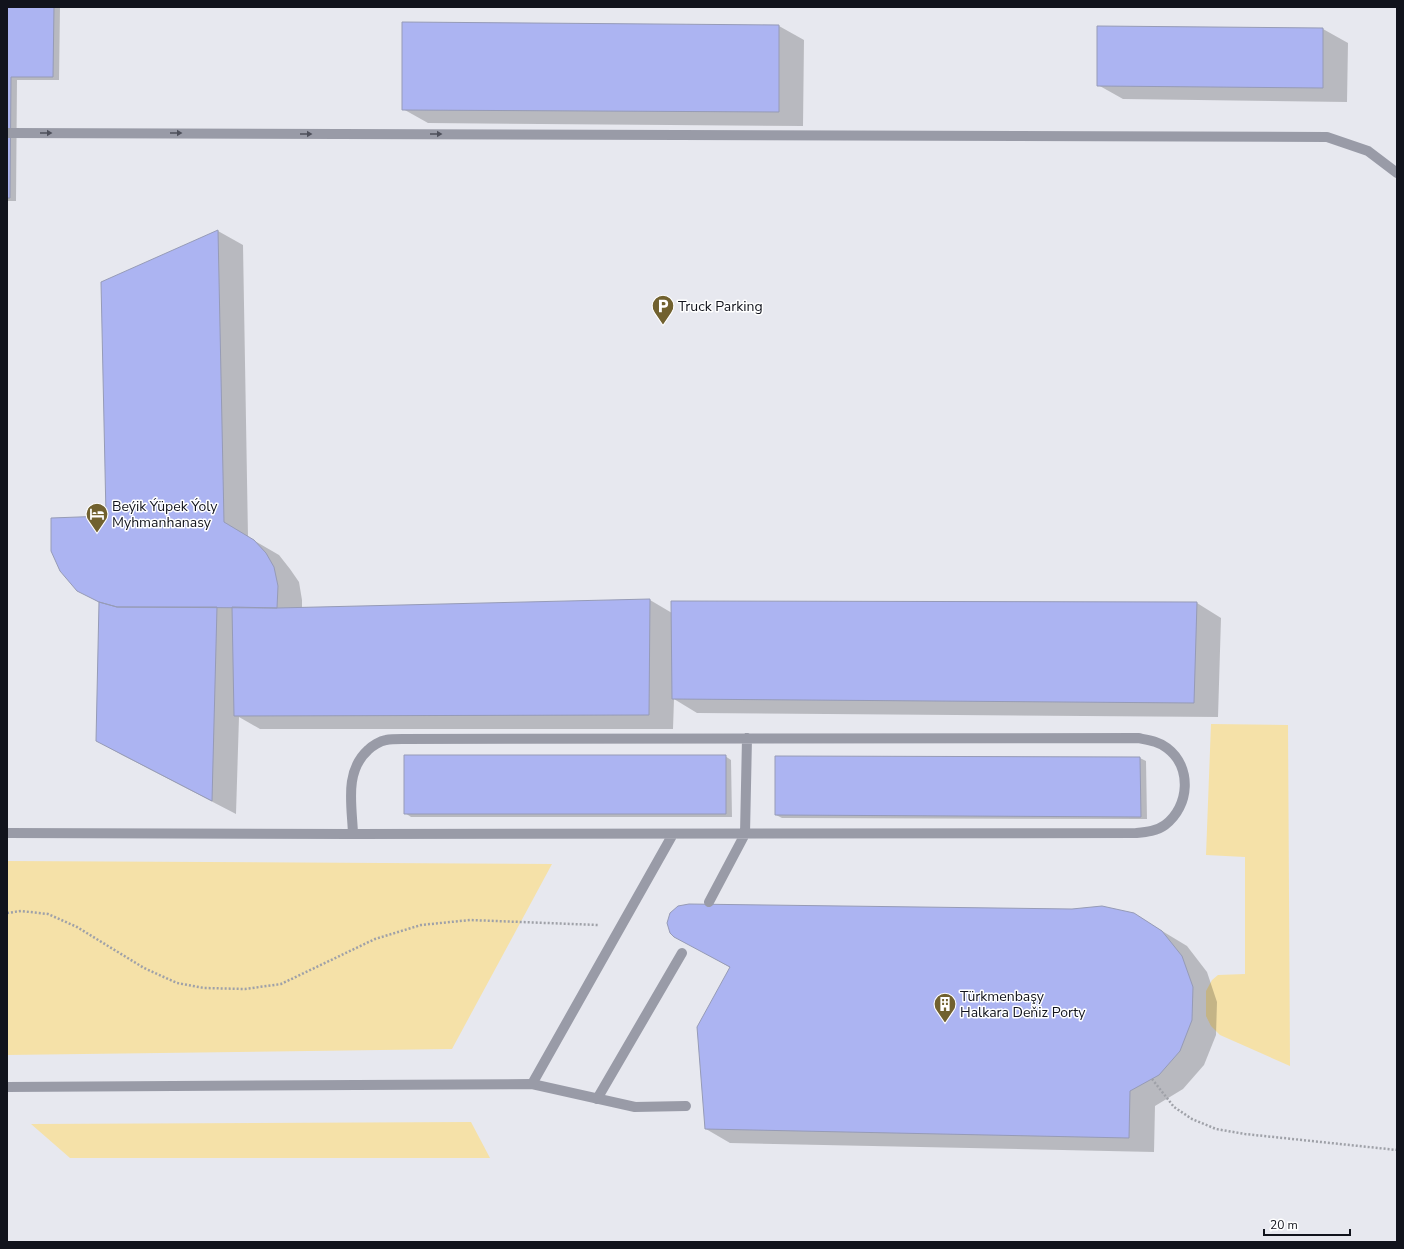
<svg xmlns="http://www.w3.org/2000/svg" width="1404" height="1249" viewBox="0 0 1404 1249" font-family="'Nunito Sans',sans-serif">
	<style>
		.built { fill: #e7e8ef }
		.green { fill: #f5e1a8 }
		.shadow { fill: #0003 }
		.building { fill: #acb4f2; stroke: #969bb6 }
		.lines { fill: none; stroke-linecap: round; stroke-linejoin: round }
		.path { stroke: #9fa1a8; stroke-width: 2.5; stroke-dasharray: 2 2; stroke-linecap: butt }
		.service { stroke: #999ba7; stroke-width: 10 }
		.minor { stroke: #999ba7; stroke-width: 10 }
		.oneway { fill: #4e505b }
		.labels { text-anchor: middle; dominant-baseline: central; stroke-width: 3; stroke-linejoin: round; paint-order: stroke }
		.poi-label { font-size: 14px; fill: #11131c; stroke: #fff; text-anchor: start }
	</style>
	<rect width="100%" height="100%" fill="#f7f8fe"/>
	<path class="built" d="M 7,7 L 1397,7 L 1397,1242 L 7,1242 Z"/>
	<path class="green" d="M 1211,724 L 1288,725 L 1290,1066 L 1220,1035 L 1211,1026 L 1206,1016 L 1206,991 L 1212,980 L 1218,975 L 1245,974 L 1245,857 L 1206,855 Z
		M 7,861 L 552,864 L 452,1049 L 7,1055 Z
		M 471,1122 L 490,1158 L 70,1158 L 31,1124 Z"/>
	<path class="shadow" d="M 7,7 L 60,7 L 59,80 L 17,80 L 16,201 L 7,201 Z
		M 779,26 L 804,40 L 803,126 L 428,123 L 403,109 Z
		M 1323,29 L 1348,43 L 1347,102 L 1123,99 L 1098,85 Z
		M 218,231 L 243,245 L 248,537 L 279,555 L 290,569 L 299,582 L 302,600 L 302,608 L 650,600 L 672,613 L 1197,603 L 1221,618 L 1218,717 L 697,713 L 674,699 L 673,729 L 260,729 L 239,717 L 236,814 L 122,755 L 97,741 L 100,603 L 78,590 L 107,516 L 102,283 Z
		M 725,756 L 731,760 L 732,817 L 411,817 L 405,813 Z
		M 1140,758 L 1146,761 L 1147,819 L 782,818 L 776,815 Z
		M 1134,914 L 1187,946 L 1207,972 L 1217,1002 L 1216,1035 L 1204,1065 L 1183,1089 L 1155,1106 L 1154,1152 L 730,1143 L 706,1129 L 731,968 L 675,936 Z"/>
	<path class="building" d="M 7,7 L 54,7 L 53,77 L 11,77 L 10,198 L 7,198 Z
		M 402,22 L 779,25 L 779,112 L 402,110 Z
		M 1097,26 L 1323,28 L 1323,88 L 1097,86 Z
		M 218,230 L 224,522 L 254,540 L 266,553 L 274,567 L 278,586 L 277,608 L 117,607 L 99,602 L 77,591 L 60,571 L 51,551 L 51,518 L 106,516 L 101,282 Z
		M 650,599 L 649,715 L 234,716 L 232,607 L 277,608 Z
		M 671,601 L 1197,602 L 1194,703 L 672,699 Z
		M 99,602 L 117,607 L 217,607 L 212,801 L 96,741 Z
		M 404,755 L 726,755 L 726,814 L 404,814 Z
		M 775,756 L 1140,757 L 1141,817 L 775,815 Z
		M 689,904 L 1072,909 L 1102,906 L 1134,913 L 1162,931 L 1182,956 L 1193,987 L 1192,1020 L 1180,1051 L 1159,1075 L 1130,1091 L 1129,1138 L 705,1129 L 697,1027 L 730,967 L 674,937 L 670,933 L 667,923 L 670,913 L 678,906 Z"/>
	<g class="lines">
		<path class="path" d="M 7,913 L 21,911 L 48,914 L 77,927 L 144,968 L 177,983 L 204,988 L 245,989 L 281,984 L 375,939 L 421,925 L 470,920 L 598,925
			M 1152,1079 L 1174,1107 L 1192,1119 L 1216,1129 L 1245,1134 L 1397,1150"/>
		<path class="service" d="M 7,833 L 353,834 L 1136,833 C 1146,832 1157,831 1165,825 C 1190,806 1192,767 1167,748 C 1158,741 1148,740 1138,738 L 402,739 C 397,739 391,739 386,740 C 380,741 372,746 368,750 C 344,772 352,805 353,834
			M 709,902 L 745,834 L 747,738
			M 532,1084 L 673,834
			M 597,1099 L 682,953"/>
		<path class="minor" d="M 7,133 L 1327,137 L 1368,151 L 1397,173
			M 7,1087 L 532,1084 L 635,1107 L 686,1106"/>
	</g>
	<defs><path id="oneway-solid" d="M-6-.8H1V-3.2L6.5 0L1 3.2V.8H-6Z"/></defs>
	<g class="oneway">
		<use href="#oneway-solid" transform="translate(46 133)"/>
		<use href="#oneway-solid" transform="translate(176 133)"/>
		<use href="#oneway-solid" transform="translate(306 134)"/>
		<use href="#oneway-solid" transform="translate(436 134)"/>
	</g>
	<defs>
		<g id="parking-pin" transform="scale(1.15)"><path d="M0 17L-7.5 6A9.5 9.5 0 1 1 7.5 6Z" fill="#71612f" stroke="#fff"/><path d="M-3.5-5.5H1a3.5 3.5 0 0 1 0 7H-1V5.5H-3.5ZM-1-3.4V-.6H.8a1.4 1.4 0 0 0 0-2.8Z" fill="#fff"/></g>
		<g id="hotel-pin" transform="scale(1.15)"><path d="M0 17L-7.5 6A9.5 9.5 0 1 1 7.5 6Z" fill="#71612f" stroke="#fff"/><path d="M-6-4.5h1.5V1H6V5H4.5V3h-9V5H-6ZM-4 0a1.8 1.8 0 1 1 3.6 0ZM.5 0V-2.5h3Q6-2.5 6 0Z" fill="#fff"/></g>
		<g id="building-pin" transform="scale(1.15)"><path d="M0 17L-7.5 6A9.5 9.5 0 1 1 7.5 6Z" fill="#71612f" stroke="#fff"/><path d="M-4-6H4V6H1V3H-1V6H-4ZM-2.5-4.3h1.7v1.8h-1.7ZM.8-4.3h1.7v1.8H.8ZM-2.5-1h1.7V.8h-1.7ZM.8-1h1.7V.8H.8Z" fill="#fff"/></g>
	</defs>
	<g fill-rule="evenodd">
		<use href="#parking-pin" x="663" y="306"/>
		<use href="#hotel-pin" x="97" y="514"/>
		<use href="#building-pin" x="945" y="1004"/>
	</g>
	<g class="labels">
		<g class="poi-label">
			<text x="678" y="306">Truck Parking</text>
			<text x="112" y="506">Beýik Ýüpek Ýoly<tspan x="112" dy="16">Myhmanhanasy</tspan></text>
			<text x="960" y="996">Türkmenbaşy<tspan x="960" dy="16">Halkara Deňiz Porty</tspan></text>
		</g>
	</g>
	<rect width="1404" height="1249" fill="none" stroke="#11131c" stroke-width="16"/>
	<path d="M1264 1229v6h86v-6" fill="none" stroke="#11131c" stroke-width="2"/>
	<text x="1270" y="1229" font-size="12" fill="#11131c" stroke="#ffffff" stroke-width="3" paint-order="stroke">20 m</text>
</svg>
